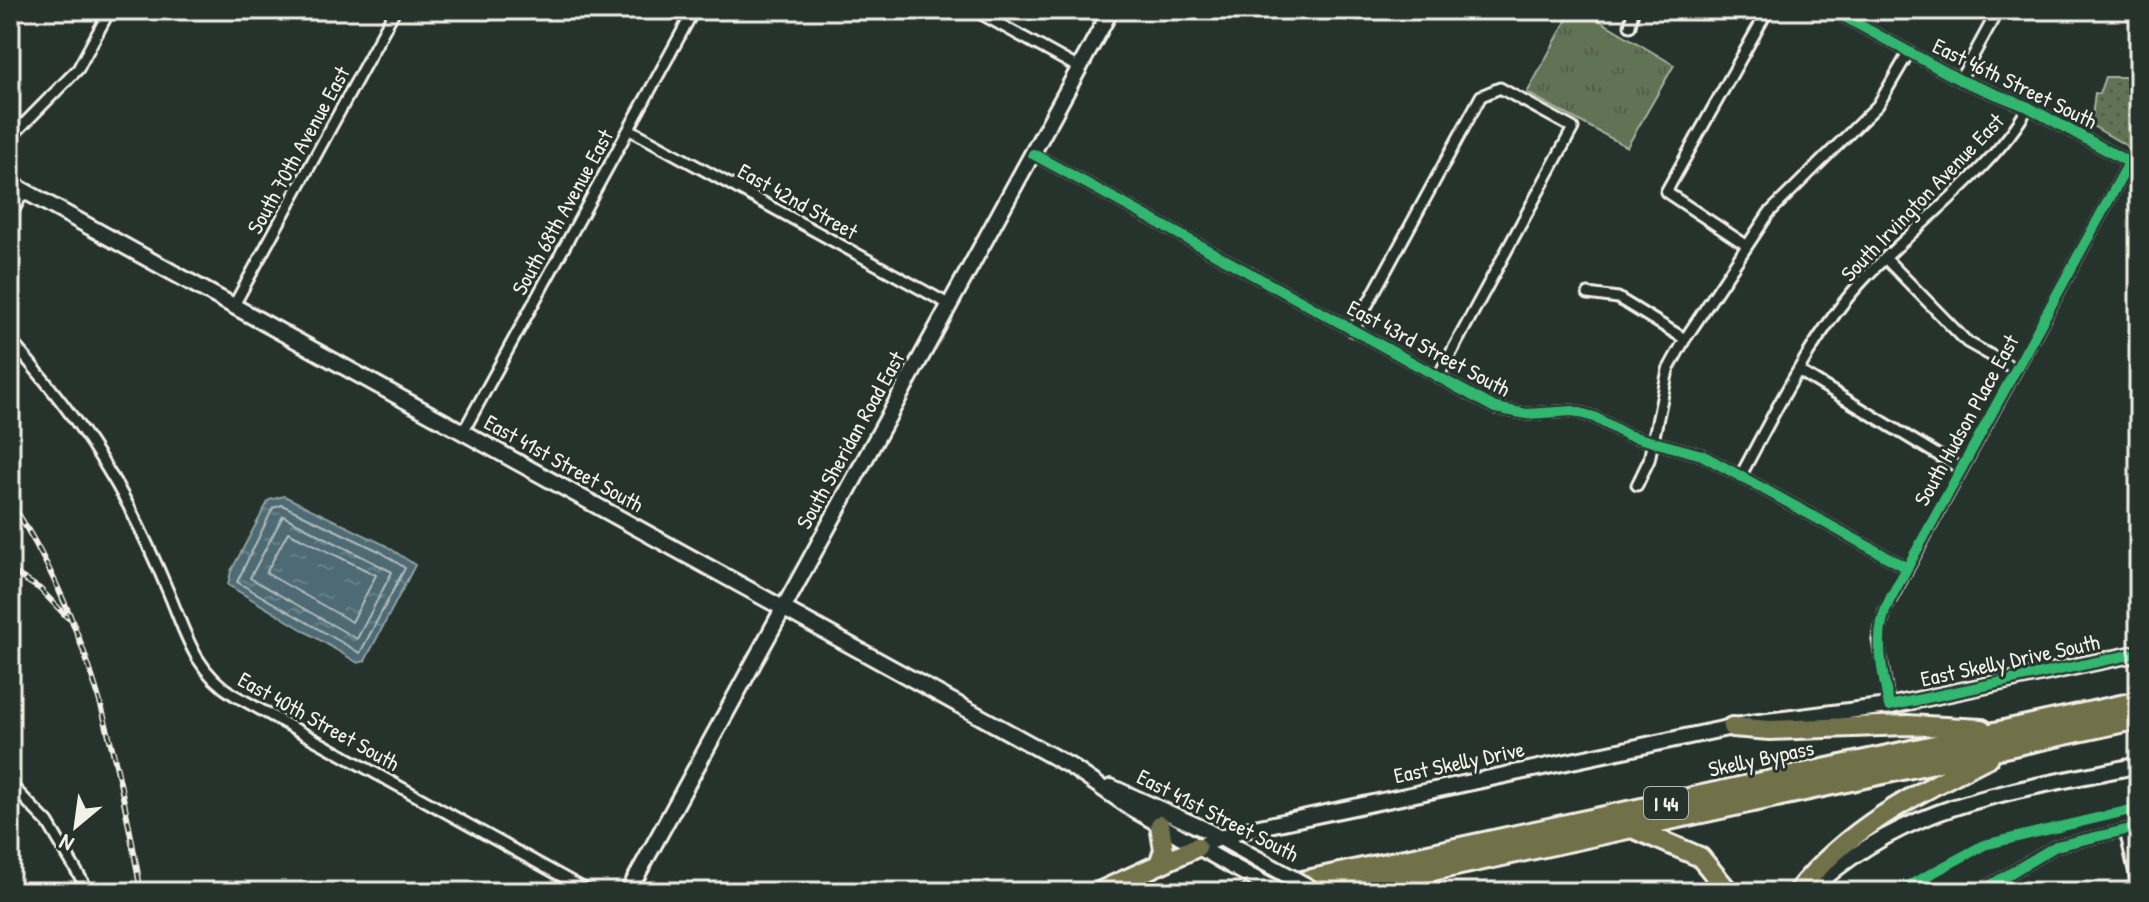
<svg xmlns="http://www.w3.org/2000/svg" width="2149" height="902" viewBox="0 0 2149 902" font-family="'Patrick Hand',sans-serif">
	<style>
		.grass { fill: url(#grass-tufts); stroke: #aab29e; stroke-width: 2 }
		.park { fill: url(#park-dots); stroke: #aab29e; stroke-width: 2 }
		.water { fill: url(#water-ripples); stroke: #90a1a2; stroke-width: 2 }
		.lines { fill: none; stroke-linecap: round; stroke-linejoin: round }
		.shore { stroke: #b2bbba; stroke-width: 2 }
		.minor-casing { stroke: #f4f1e8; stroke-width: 15 }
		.secondary-casing { stroke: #f4f1e8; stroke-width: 20 }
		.motorway-casing { stroke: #f4f1e8; stroke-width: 24 }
		.minor { stroke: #26332d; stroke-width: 9 }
		.secondary { stroke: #26332d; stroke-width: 14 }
		.motorway { stroke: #70704a; stroke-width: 18 }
		.rail-casing { stroke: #f4f1e8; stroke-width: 6 }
		.rail { stroke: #26332d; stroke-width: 3; stroke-dasharray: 9; stroke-linecap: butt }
		.secondary-bridge-casing { stroke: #f4f1e8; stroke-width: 20; stroke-linecap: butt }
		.secondary-bridge { stroke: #26332d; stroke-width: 14 }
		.cycleway-casing { stroke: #26332d; stroke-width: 15 }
		.cycleway { stroke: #33b770; stroke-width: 10 }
		.labels { text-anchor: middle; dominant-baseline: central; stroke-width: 6; stroke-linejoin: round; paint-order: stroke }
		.shield { fill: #26332d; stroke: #b6b8b0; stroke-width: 2 }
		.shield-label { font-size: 20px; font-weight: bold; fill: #f4f1e8 }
		.street-label { font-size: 22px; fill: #f4f1e8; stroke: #26332d }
	</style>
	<defs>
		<pattern id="grass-tufts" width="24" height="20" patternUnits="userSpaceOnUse" patternTransform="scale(2)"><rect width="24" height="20" fill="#617355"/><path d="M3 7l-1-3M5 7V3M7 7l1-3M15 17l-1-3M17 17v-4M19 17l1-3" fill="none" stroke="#545b4d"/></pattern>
		<pattern id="park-dots" width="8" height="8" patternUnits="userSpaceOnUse" patternTransform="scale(2)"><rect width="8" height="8" fill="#617355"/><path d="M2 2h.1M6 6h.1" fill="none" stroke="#545b4d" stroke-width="1.8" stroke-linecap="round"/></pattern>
		<pattern id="water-ripples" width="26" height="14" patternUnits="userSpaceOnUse" patternTransform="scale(2)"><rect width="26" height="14" fill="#4e6b74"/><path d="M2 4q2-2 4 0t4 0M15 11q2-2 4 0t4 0" fill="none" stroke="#688188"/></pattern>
	</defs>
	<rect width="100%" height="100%" fill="#26332d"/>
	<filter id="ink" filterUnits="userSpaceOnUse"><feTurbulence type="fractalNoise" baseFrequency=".0125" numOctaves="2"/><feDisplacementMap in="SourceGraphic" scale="16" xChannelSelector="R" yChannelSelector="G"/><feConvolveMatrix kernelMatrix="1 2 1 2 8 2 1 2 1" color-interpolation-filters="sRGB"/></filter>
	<g filter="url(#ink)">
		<path class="grass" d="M 1572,10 L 1582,10 L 1674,65 L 1627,147 L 1527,93 Z"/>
		<path class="park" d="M 2105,77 L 2139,77 L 2139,153 L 2091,125 L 2095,93 L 2099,94 Z"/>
		<path class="water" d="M 284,496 L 385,545 L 415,565 L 365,661 L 358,663 L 228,585 L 231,571 L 269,500 Z"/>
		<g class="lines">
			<path class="shore" d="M 282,505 L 381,552 L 405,568 L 360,653 L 237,582 L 273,508 Z
				M 283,516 L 392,572 L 357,639 L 250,578 Z
				M 288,532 L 376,575 L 352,622 L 266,573 Z"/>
			<g class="minor-casing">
				<path id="minor" d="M 974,10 L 1079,68
					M 1832,10 L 1960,80 L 2028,107 L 2139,168
					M 1630,26 L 1633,10
					M 1960,80 L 1998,10
					M 629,129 L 950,305
					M 10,138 L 78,69 L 110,10
					M 1033,154 L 1495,408 L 1527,414 L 1573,411 L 1594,417 L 1627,435 L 1702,455 L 1907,568
					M 10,217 L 24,191
					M 1746,245 L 1666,192 L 1768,10
					M 1885,258 L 1967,342 L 2015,369
					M 1588,294 L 1618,298 L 1685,339
					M 233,307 L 395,10
					M 1353,331 L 1481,96 L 1500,88 L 1573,128 L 1438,377
					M 10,340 C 55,390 96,445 128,505 C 142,532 155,560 167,589 C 185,630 193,670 234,695 L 590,892
					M 1799,371 L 1961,469
					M 463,432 L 694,10
					M 1741,475 C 1776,410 1814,332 1864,279 C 1912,228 1997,166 2028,107
					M 1637,485 L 1649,460 L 1668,370 L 1685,339 L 1769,213 L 1878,105 L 1909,52
					M 1889,706 L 1878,640 L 1885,610 L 2129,163
					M 10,784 L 48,823 L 89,892
					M 2125,830 L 2139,892
					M 1979,892 L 2056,846 L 2139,827"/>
			</g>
			<g class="secondary-casing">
				<path id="secondary" d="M 10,183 L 1070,766 L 1131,808 L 1230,865
					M 1111,787 L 1204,829 L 1258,859
					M 1197,847 L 1236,832 L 1751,723 L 1889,706 L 2139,653
					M 628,892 L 1111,10
					M 1809,892 C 1906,800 2015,792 2139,765"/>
			</g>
			<g class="motorway-casing">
				<path id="motorway" d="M 1732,727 L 1770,730 L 1908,725 L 1982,729
					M 1632,828 L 1700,857 L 1729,892
					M 1159,864 L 1164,850 L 1160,825
					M 1099,892 L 1197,847
					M 1251,892 L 2139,701
					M 1335,892 L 2139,719
					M 1797,892 C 1849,827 1916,794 1989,757"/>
			</g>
			<use href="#minor" class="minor"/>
			<use href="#secondary" class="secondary"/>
			<use href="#motorway" class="motorway"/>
			<g class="rail-casing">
				<path id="rail" d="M 10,501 C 89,621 117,752 141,892
					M 10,570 L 40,589 L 67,617"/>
			</g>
			<use href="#rail" class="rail"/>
			<g class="secondary-bridge-casing">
				<path id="secondary-bridge" d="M 1258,859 L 1318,892
					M 1230,865 L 1279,892"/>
			</g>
			<use href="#secondary-bridge" class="secondary-bridge"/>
			<g class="cycleway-casing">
				<path id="cycleway" d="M 1832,10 L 1960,80 L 2028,107 L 2139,168
					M 1033,154 L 1495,408 L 1527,414 L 1573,411 L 1594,417 L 1627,435 L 1702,455 L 1907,568
					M 2129,163 L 1890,599 C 1872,634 1882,669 1889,706 L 2139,653
					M 1897,892 L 1984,845 L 2139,808
					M 1979,892 L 2056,846 L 2139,827"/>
			</g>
			<use href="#cycleway" class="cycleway"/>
		</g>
	</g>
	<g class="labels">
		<rect class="shield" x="1644" y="787" width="44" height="32" rx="6"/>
		<g class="shield-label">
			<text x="1666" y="803">I 44</text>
		</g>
		<g class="street-label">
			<text transform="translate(2015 83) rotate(26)">East 46th Street South</text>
			<text transform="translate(298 150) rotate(-61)">South 70th Avenue East</text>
			<text transform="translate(1922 197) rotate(-46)">South Irvington Avenue East</text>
			<text transform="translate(798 201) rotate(29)">East 42nd Street</text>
			<text transform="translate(562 212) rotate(-61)">South 68th Avenue East</text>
			<text transform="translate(1429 348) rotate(28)">East 43rd Street South</text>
			<text transform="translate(1966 420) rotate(-61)">South Hudson Place East</text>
			<text transform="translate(850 440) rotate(-61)">South Sheridan Road East</text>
			<text transform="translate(564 463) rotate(29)">East 41st Street South</text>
			<text transform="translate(2010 660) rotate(-12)">East Skelly Drive South</text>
			<text transform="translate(319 721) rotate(29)">East 40th Street South</text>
			<text transform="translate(1761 758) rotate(-12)">Skelly Bypass</text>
			<text transform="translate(1459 762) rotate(-12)">East Skelly Drive</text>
			<text transform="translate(1218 815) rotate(27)">East 41st Street South</text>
		</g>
	</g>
	<rect width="2149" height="902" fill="none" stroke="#26332d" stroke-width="40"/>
	<rect x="20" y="20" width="2109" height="862" fill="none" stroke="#f4f1e8" stroke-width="3" filter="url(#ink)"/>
	<g transform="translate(76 826) rotate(209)" stroke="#26332d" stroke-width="6" paint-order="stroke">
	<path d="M0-6L14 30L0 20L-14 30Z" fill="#f4f1e8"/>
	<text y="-12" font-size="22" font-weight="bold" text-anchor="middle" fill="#f4f1e8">N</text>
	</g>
</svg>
